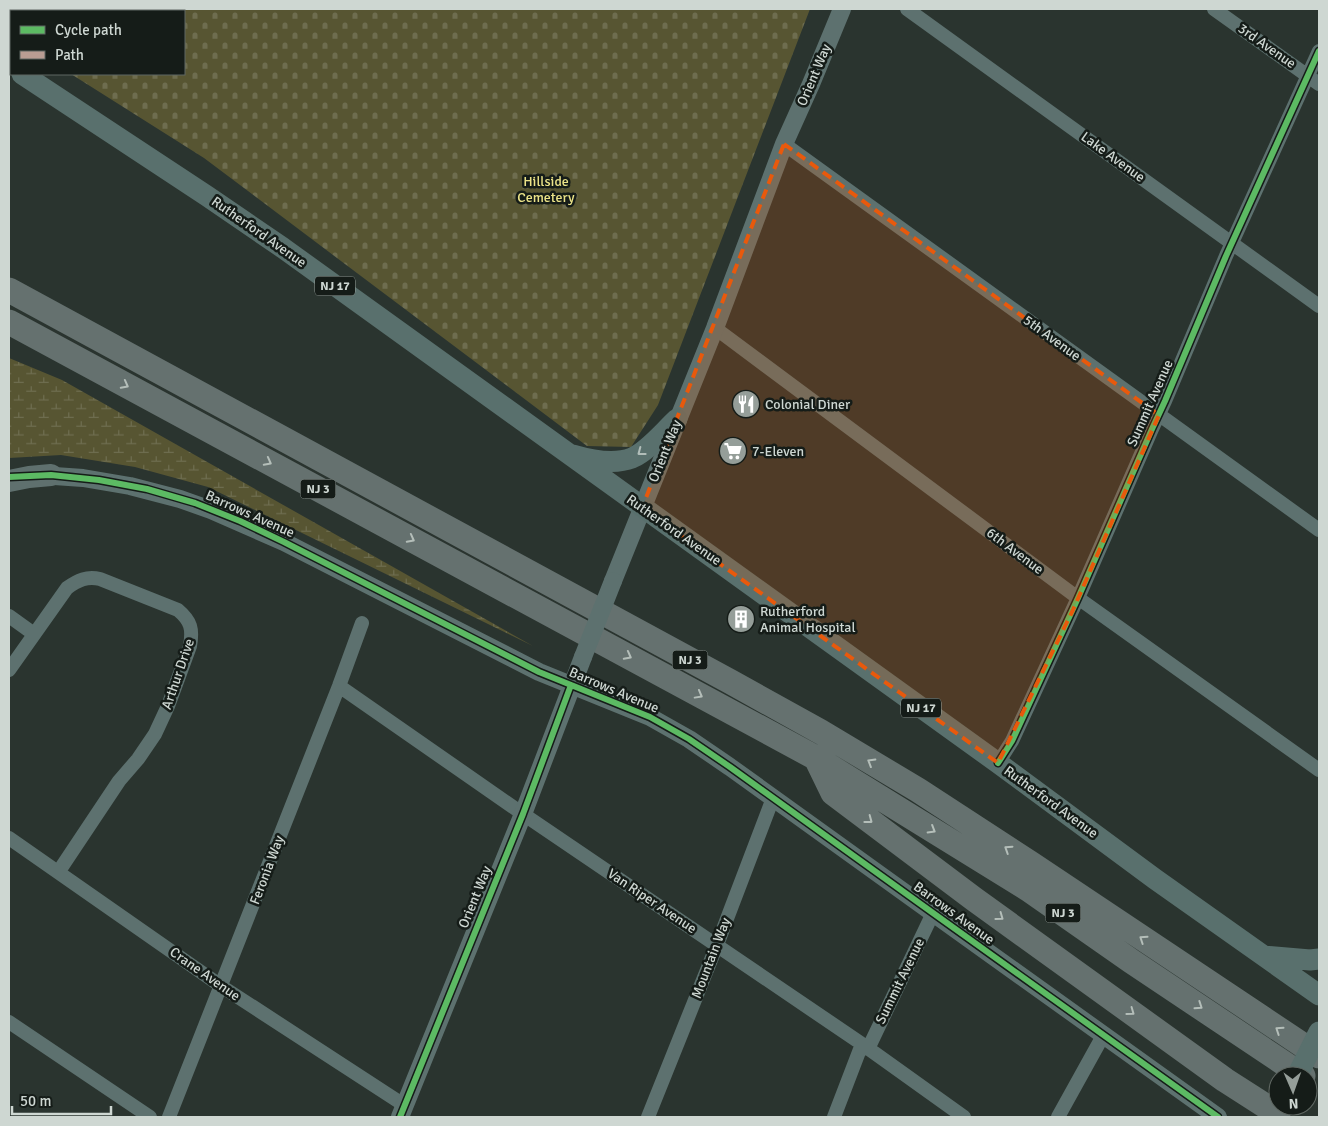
<svg xmlns="http://www.w3.org/2000/svg" width="1328" height="1126" viewBox="0 0 1328 1126" font-family="Signika,sans-serif">
	<style>
		.wetland { fill: url(#wetland-marsh) }
		.cemetery { fill: url(#cemetery-stones) }
		.lines { fill: none; stroke-linecap: round; stroke-linejoin: round }
		.minor { stroke: #5d716f; stroke-width: 14 }
		.tertiary { stroke: #5d716f; stroke-width: 18 }
		.primary { stroke: #59706d; stroke-width: 21 }
		.trunk { stroke: #5f706e; stroke-width: 22 }
		.motorway { stroke: #65716f; stroke-width: 25 }
		.tertiary-bridge { stroke: #5d716f; stroke-width: 18 }
		.primary-bridge { stroke: #59706d; stroke-width: 21 }
		.quiet { stroke: #b99d93; stroke-width: 5; stroke-dasharray: 10 5; stroke-linecap: butt }
		.cycleway-casing { stroke: #151c18; stroke-width: 9 }
		.cycleway { stroke: #5cba63; stroke-width: 6 }
		.oneway { stroke: #b4beb9 }
		.oneway2 { stroke: #b1bdb9 }
		.marked { fill: #e8590c; fill-opacity: 0.2; stroke: #e8590c; stroke-width: 4; stroke-dasharray: 10 6; stroke-linejoin: round }
		.labels { text-anchor: middle; dominant-baseline: central; stroke-width: 5; stroke-linejoin: round; paint-order: stroke }
		.shield { fill: #151c18; stroke: #969f9a; stroke-width: 1 }
		.shield-label { font-size: 12px; font-weight: bold; fill: #ced7d2 }
		.street-label { font-size: 14px; fill: #ced7d2; stroke: #151c18 }
		.park-label { font-size: 14px; fill: #ebe388; stroke: #151c18 }
		.poi-label { font-size: 14px; fill: #ced7d2; stroke: #151c18; text-anchor: start }
	</style>
	<defs>
		<pattern id="wetland-marsh" width="20" height="14" patternUnits="userSpaceOnUse" patternTransform="scale(1.25)"><rect width="20" height="14" fill="#575532"/><path d="M1 5h8M5 5V1M11 12h8M15 12V8" fill="none" stroke="#6e6d4f"/></pattern>
		<pattern id="cemetery-stones" width="16" height="16" patternUnits="userSpaceOnUse" patternTransform="scale(1.25)"><rect width="16" height="16" fill="#575532"/><path d="M2 7V4a2 2 0 0 1 4 0v3zM10 15v-3a2 2 0 0 1 4 0v3z" fill="#6e6d4f"/></pattern>
	</defs>
	<rect width="100%" height="100%" fill="#2a342f"/>
	<path class="wetland" d="M 9,358 L 62,380 L 533,646 L 208,487 L 135,467 L 61,455 L 9,458 Z"/>
	<path class="cemetery" d="M 30,9 L 810,9 L 658,405 L 631,447 L 587,446 L 204,158 L 71,74 L 184,74 L 184,11 L 29,11 Z"/>
	<g class="lines">
		<path class="minor" d="M 907,9 L 1319,306
			M 1214,9 L 1319,84
			M 784,144 L 1319,530
			M 715,328 L 1078,598 L 1319,770
			M 9,616 L 34,634
			M 9,670 L 67,588 C 78,580 87,576 100,579 L 178,610 C 191,621 193,629 190,646 L 168,706 L 155,734 L 138,759 L 119,781 L 59,871
			M 339,686 L 523,814 L 862,1044 L 964,1117
			M 998,763 L 1012,741 L 1078,598 L 1152,429 L 1165,401 L 1226,256 L 1319,51
			M 9,838 L 221,986 L 404,1105
			M 9,1022 L 150,1117
			M 868,1049 L 933,913
			M 169,1117 L 339,686 L 362,623
			M 648,1117 L 717,945 L 773,798
			M 834,1117 L 862,1044
			M 1058,1117 L 1104,1034"/>
		<path class="tertiary" d="M 40,475 L 83,478 L 130,486 L 180,499 L 211,510 L 284,542 L 539,672 L 650,717 L 689,739 L 730,767 L 933,913 L 1218,1117
			M 613,581 L 715,328 L 784,144 L 811,84 L 842,9
			M 400,1117 L 523,814 L 583,657"/>
		<path class="primary" d="M 22,74 L 207,196 L 283,248 L 998,763 L 1155,879 L 1319,995
			M 573,455 C 590,460 614,465 632,458 C 648,451 664,431 677,419
			M 1264,956 L 1310,960 L 1319,959"/>
		<path class="trunk" d="M 9,481 L 29,477 L 51,475"/>
		<path class="motorway" d="M 9,290 L 731,682 L 821,732 L 918,790 L 1030,863 L 1319,1056
			M 9,322 L 816,758 L 1028,889 L 1131,961 L 1303,1076
			M 816,758 L 833,793 L 974,899 L 1225,1080 L 1278,1114"/>
		<path class="tertiary-bridge" d="M 583,657 L 613,581"/>
		<path class="primary-bridge" d="M 1297,1076 L 1319,1032"/>
		<path class="quiet" d="M 9,16 L 11,13"/>
		<g class="cycleway-casing">
			<path id="cycleway" d="M 9,477 L 51,475 L 99,480 L 147,489 L 195,503 L 240,521 L 284,542 L 539,672 L 650,717 L 689,739 L 730,767 L 933,913 L 1218,1117
				M 998,763 L 1012,741 L 1078,598 L 1152,429 L 1165,401 L 1226,256 L 1319,51
				M 400,1117 L 523,814 L 571,685"/>
		</g>
		<use href="#cycleway" class="cycleway"/>
	</g>
	<defs><path id="oneway-chevron" d="M-2-3.5L2.5 0L-2 3.5" fill="none" stroke-width="1.6" stroke-linecap="round" stroke-linejoin="round" transform="scale(1.25)"/></defs>
	<g class="oneway">
		<use href="#oneway-chevron" transform="translate(125 385) rotate(28)"/>
		<use href="#oneway-chevron" transform="translate(268 462) rotate(28)"/>
		<use href="#oneway-chevron" transform="translate(411 539) rotate(28)"/>
		<use href="#oneway-chevron" transform="translate(628 656) rotate(28)"/>
		<use href="#oneway-chevron" transform="translate(699 695) rotate(29)"/>
		<use href="#oneway-chevron" transform="translate(871 762) rotate(-149)"/>
		<use href="#oneway-chevron" transform="translate(869 820) rotate(37)"/>
		<use href="#oneway-chevron" transform="translate(932 830) rotate(31)"/>
		<use href="#oneway-chevron" transform="translate(1008 849) rotate(-147)"/>
		<use href="#oneway-chevron" transform="translate(1000 917) rotate(36)"/>
		<use href="#oneway-chevron" transform="translate(1143 939) rotate(-146)"/>
		<use href="#oneway-chevron" transform="translate(1199 1006) rotate(34)"/>
		<use href="#oneway-chevron" transform="translate(1131 1012) rotate(36)"/>
		<use href="#oneway-chevron" transform="translate(1279 1030) rotate(-146)"/>
	</g>
	<use class="oneway2" href="#oneway-chevron" transform="translate(641 452) rotate(143)"/>
	<path class="marked" d="M 784,144 L 1159,415 L 1073,610 L 998,763 L 642,508 Z"/>
	<defs>
		<g id="restaurant-disc" transform="scale(1.4375)"><circle r="9.5" fill="#959e99" stroke="#151c18"/><path d="M-5-6h1v4h1v-4h1v4h1v-4h1v5L-1.5 .5V6h-2V.5L-5-1ZM5-6V6H3V1.5H1.5Q1.5-4 5-6Z" fill="#fff"/></g>
		<g id="supermarket-disc" transform="scale(1.4375)"><circle r="9.5" fill="#959e99" stroke="#151c18"/><path d="M-6-5.5h2.5l.6 2H6L4.5 2H-2.5L-4.4-4H-6ZM-1.5 3.2a1.3 1.3 0 1 0 .1 0ZM3 3.2a1.3 1.3 0 1 0 .1 0Z" fill="#fff"/></g>
		<g id="building-disc" transform="scale(1.4375)"><circle r="9.5" fill="#959e99" stroke="#151c18"/><path d="M-4-6H4V6H1V3H-1V6H-4ZM-2.5-4.3h1.7v1.8h-1.7ZM.8-4.3h1.7v1.8H.8ZM-2.5-1h1.7V.8h-1.7ZM.8-1h1.7V.8H.8Z" fill="#fff"/></g>
	</defs>
	<g fill-rule="evenodd">
		<use href="#restaurant-disc" x="746" y="404"/>
		<use href="#supermarket-disc" x="733" y="451"/>
		<use href="#building-disc" x="741" y="619"/>
	</g>
	<g class="labels">
		<g class="shield">
			<rect x="315" y="276.5" width="40" height="19" rx="4"/>
			<rect x="300.5" y="479.5" width="35" height="19" rx="4"/>
			<rect x="672.5" y="650.5" width="35" height="19" rx="4"/>
			<rect x="901" y="698.5" width="40" height="19" rx="4"/>
			<rect x="1045.5" y="903.5" width="35" height="19" rx="4"/>
		</g>
		<g class="shield-label">
			<text x="335" y="286">NJ 17</text>
			<text x="318" y="489">NJ 3</text>
			<text x="690" y="660">NJ 3</text>
			<text x="921" y="708">NJ 17</text>
			<text x="1063" y="913">NJ 3</text>
		</g>
		<g class="street-label">
			<text transform="translate(1267 46) rotate(35)">3rd Avenue</text>
			<text transform="translate(814 75) rotate(-67)">Orient Way</text>
			<text transform="translate(1113 157) rotate(36)">Lake Avenue</text>
			<text transform="translate(259 232) rotate(35)">Rutherford Avenue</text>
			<text transform="translate(1052 338) rotate(36)">5th Avenue</text>
			<text transform="translate(1150 403) rotate(-66)">Summit Avenue</text>
			<text transform="translate(665 451) rotate(-68)">Orient Way</text>
			<text transform="translate(250 514) rotate(24)">Barrows Avenue</text>
			<text transform="translate(674 530) rotate(35)">Rutherford Avenue</text>
			<text transform="translate(1015 551) rotate(37)">6th Avenue</text>
			<text transform="translate(178 674) rotate(-71)">Arthur Drive</text>
			<text transform="translate(614 690) rotate(23)">Barrows Avenue</text>
			<text transform="translate(1051 802) rotate(36)">Rutherford Avenue</text>
			<text transform="translate(267 870) rotate(-69)">Feronia Way</text>
			<text transform="translate(475 897) rotate(-68)">Orient Way</text>
			<text transform="translate(652 901) rotate(34)">Van Riper Avenue</text>
			<text transform="translate(954 913) rotate(36)">Barrows Avenue</text>
			<text transform="translate(711 958) rotate(-69)">Mountain Way</text>
			<text transform="translate(205 974) rotate(35)">Crane Avenue</text>
			<text transform="translate(900 981) rotate(-64)">Summit Avenue</text>
		</g>
		<g class="park-label">
			<text x="546" y="181">Hillside<tspan x="546" dy="16">Cemetery</tspan></text>
		</g>
		<g class="poi-label">
			<text x="765" y="404">Colonial Diner</text>
			<text x="752" y="451">7-Eleven</text>
			<text x="760" y="611">Rutherford<tspan x="760" dy="16">Animal Hospital</tspan></text>
		</g>
	</g>
	<rect width="1328" height="1126" fill="none" stroke="#ced7d2" stroke-width="20"/>
	<rect x="10" y="10" width="175" height="65" fill="#151c18" stroke="#5f6762"/>
	<rect x="20" y="26" width="25" height="8" fill="#5cba63" stroke="#5f6762"/>
	<text x="55" y="35" font-size="15" fill="#ced7d2">Cycle path</text>
	<rect x="20" y="51" width="25" height="8" fill="#b99d93" stroke="#5f6762"/>
	<text x="55" y="60" font-size="15" fill="#ced7d2">Path</text>
	<g transform="translate(1293 1091) rotate(178)"><circle r="24" fill="#151c18" stroke="#5f6762"/>
	<path d="M0-4L9 19L0 12L-9 19Z" fill="#959e99"/>
	<text y="-8" font-size="14" font-weight="bold" text-anchor="middle" fill="#ced7d2">N</text>
	</g>
	<path d="M12 1106v8h99v-8" fill="none" stroke="#ced7d2" stroke-width="2.5"/>
	<text x="20" y="1106" font-size="15" fill="#ced7d2" stroke="#151c18" stroke-width="4" paint-order="stroke">50 m</text>
</svg>
